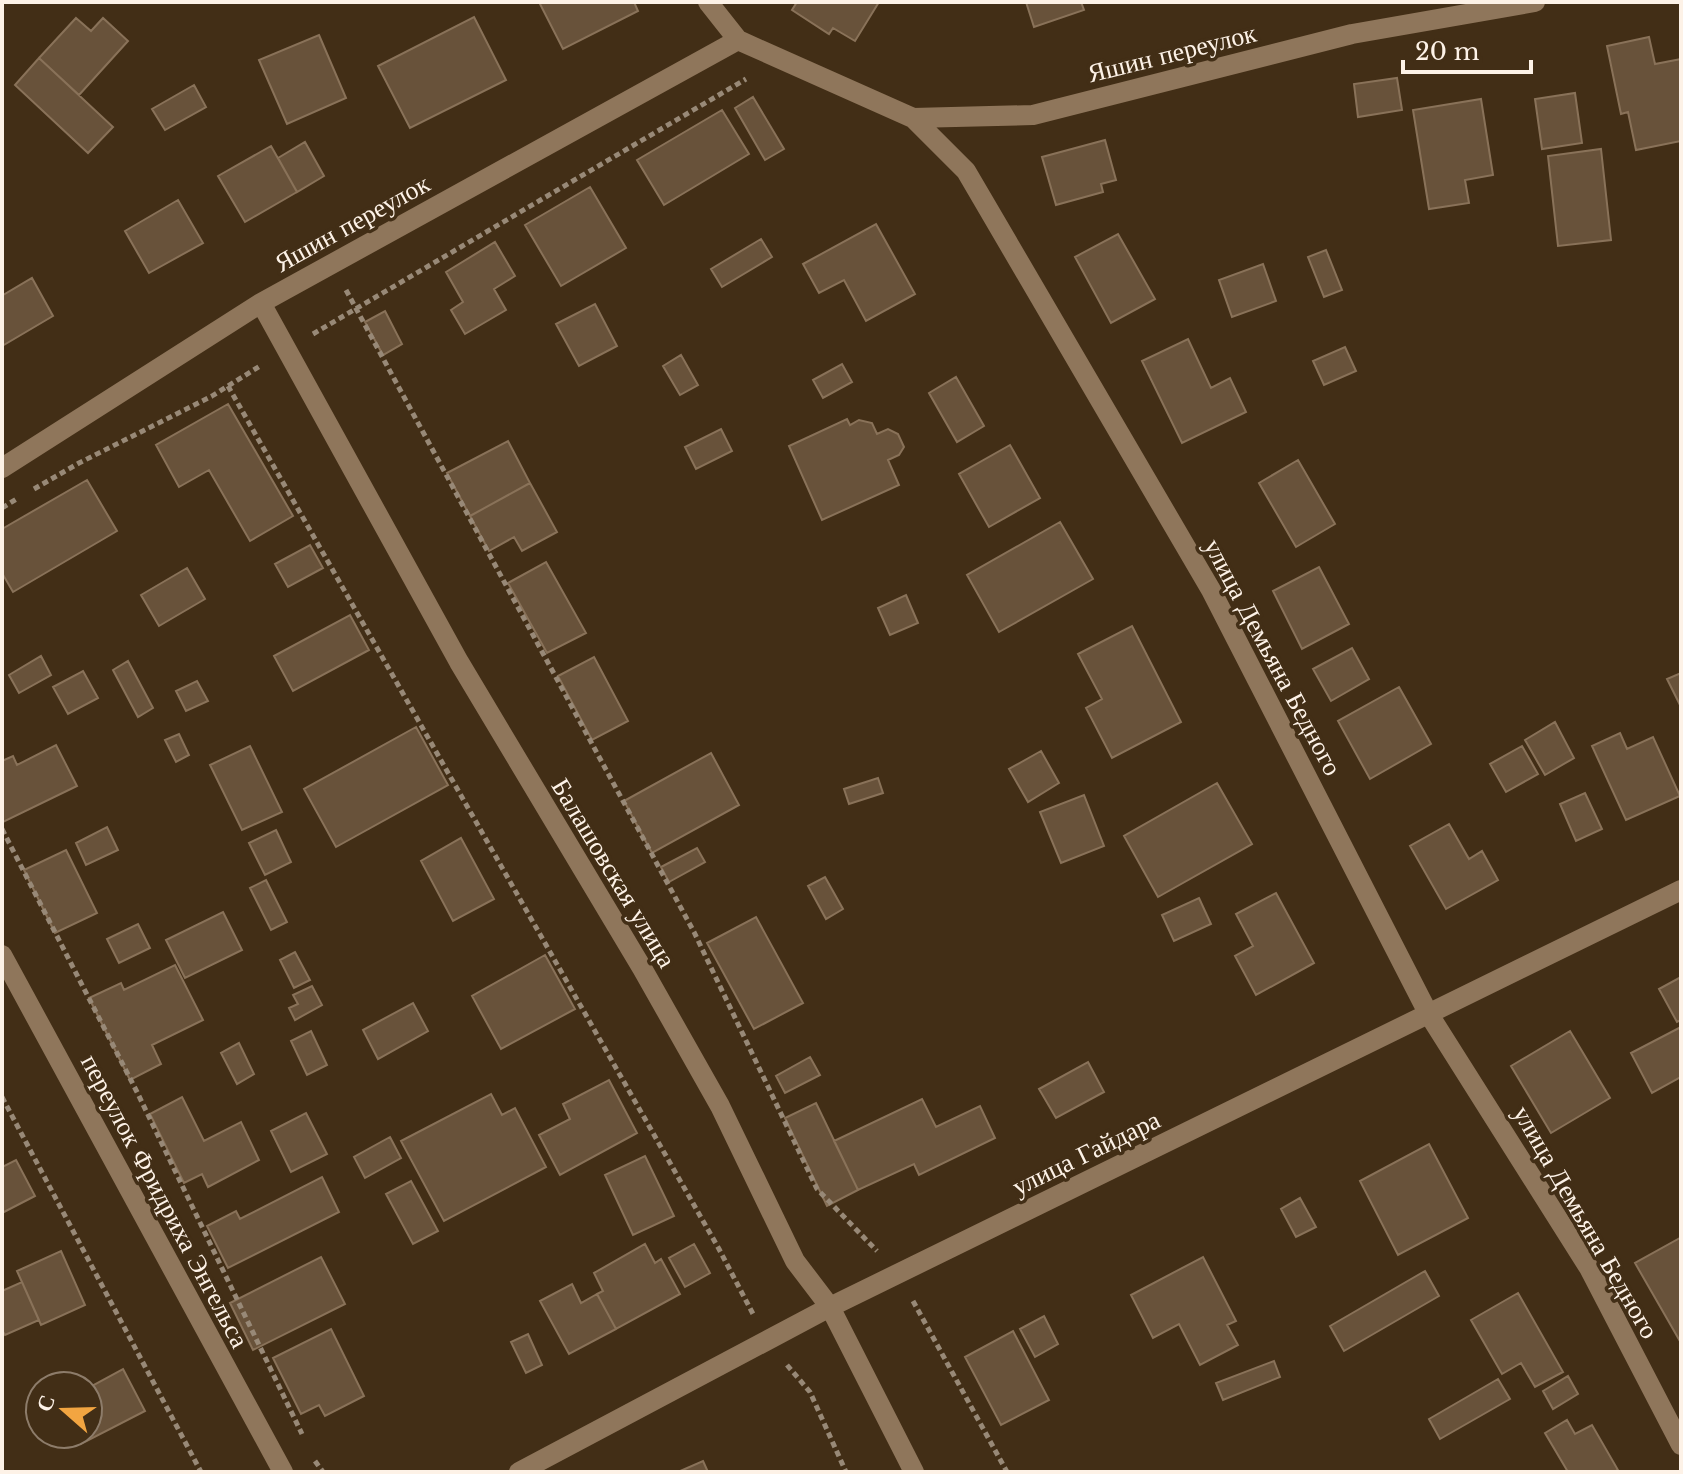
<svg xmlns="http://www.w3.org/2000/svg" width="1683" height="1474" viewBox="0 0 1683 1474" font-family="'Libre Baskerville',serif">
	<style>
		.building { fill: #68523a; stroke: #897259; stroke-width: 2 }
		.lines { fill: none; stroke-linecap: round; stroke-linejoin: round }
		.path { stroke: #988977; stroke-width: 5; stroke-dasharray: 6 4; stroke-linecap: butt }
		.minor { stroke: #8f765b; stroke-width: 20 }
		.labels { text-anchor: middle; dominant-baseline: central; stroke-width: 7; stroke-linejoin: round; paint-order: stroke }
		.street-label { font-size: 26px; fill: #fdf2e7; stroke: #422e16 }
	</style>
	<rect width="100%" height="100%" fill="#422e16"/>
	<path class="building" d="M 539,2 L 634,2 L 638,11 L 563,49 Z
		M 797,2 L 879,2 L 855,41 L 833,28 L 829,34 L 792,10 Z
		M 1026,2 L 1081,2 L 1084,10 L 1034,27 Z
		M 474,17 L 506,80 L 410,128 L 378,66 Z
		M 76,18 L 91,31 L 103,18 L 128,41 L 79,95 L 39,58 Z
		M 319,35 L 346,98 L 287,124 L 259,60 Z
		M 1649,37 L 1655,64 L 1681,59 L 1681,141 L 1636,150 L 1628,112 L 1621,114 L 1607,46 Z
		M 39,58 L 113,127 L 88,153 L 15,85 Z
		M 1397,78 L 1402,110 L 1358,117 L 1354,84 Z
		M 194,85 L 206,107 L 165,130 L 152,109 Z
		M 1575,93 L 1582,143 L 1542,149 L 1535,99 Z
		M 753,97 L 784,149 L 765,160 L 735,108 Z
		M 1481,99 L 1493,175 L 1465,180 L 1469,203 L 1429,209 L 1413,110 Z
		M 722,110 L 749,154 L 664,205 L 637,160 Z
		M 1105,140 L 1116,180 L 1101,184 L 1103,192 L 1056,205 L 1042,157 Z
		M 305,142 L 324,176 L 297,192 L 278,158 Z
		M 271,146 L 297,192 L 245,222 L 218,176 Z
		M 1601,149 L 1611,240 L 1558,246 L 1548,156 Z
		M 590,187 L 626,248 L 561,286 L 525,225 Z
		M 178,200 L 203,243 L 149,273 L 125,231 Z
		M 876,224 L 915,294 L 866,321 L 844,280 L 819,293 L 803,264 Z
		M 1118,234 L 1155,299 L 1111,323 L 1075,257 Z
		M 761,239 L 772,257 L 722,287 L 711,269 Z
		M 495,242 L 515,276 L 494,289 L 506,310 L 465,334 L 451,310 L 463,302 L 446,272 Z
		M 1326,250 L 1342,290 L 1324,297 L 1308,257 Z
		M 1263,264 L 1276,301 L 1232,317 L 1219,280 Z
		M 32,278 L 53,316 L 2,346 L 2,292 L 3,295 Z
		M 595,304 L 617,346 L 579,366 L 556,324 Z
		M 385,311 L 402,344 L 383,355 L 365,322 Z
		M 1188,339 L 1211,388 L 1230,378 L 1246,412 L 1182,443 L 1142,361 Z
		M 1345,347 L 1356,371 L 1324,385 L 1313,361 Z
		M 681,355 L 698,385 L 680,395 L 663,366 Z
		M 842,364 L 852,382 L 823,398 L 813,380 Z
		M 956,377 L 984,426 L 957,442 L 929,393 Z
		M 228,404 L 293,516 L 250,541 L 209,470 L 179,487 L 156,445 Z
		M 847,419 L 850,425 L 859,420 L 872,423 L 877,434 L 888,429 L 898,434 L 904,447 L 899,455 L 888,460 L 899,485 L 822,520 L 789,446 Z
		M 721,429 L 732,451 L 696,469 L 685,447 Z
		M 508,441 L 530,483 L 470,516 L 447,473 Z
		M 1010,445 L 1040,498 L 989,527 L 959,474 Z
		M 1298,460 L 1335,524 L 1296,547 L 1259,483 Z
		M 87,480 L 117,531 L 13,592 L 2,573 L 2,529 Z
		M 530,483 L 557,532 L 522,551 L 514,537 L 489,551 L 470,516 Z
		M 1060,522 L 1093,579 L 999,632 L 967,575 Z
		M 310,545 L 323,568 L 288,587 L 275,564 Z
		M 546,562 L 586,633 L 547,653 L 508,583 Z
		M 1319,567 L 1349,624 L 1302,649 L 1273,591 Z
		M 187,568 L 205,599 L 159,626 L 141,595 Z
		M 906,595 L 918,623 L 890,635 L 878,608 Z
		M 350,615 L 369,650 L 293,691 L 274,656 Z
		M 1132,626 L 1181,722 L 1112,758 L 1086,708 L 1102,699 L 1078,654 Z
		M 1352,648 L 1369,679 L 1331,701 L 1313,669 Z
		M 41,656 L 51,675 L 19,693 L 9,675 Z
		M 594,657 L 628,721 L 592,740 L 558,676 Z
		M 128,661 L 153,708 L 138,717 L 113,670 Z
		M 83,671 L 98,698 L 68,714 L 53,687 Z
		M 1681,673 L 1681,707 L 1667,679 Z
		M 197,681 L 208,701 L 186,711 L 176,691 Z
		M 1399,687 L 1431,744 L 1370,779 L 1338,721 Z
		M 1555,722 L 1574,758 L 1545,775 L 1525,740 Z
		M 416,727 L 448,785 L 336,847 L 304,789 Z
		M 1620,733 L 1627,749 L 1653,737 L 1680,796 L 1626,820 L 1592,746 Z
		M 179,734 L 189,755 L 176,762 L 165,740 Z
		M 56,745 L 77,786 L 3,822 L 2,761 L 13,756 L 17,765 Z
		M 250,746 L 282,812 L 242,830 L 210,765 Z
		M 1522,746 L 1538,774 L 1506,792 L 1490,764 Z
		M 1041,751 L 1059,783 L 1028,802 L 1009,769 Z
		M 711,753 L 739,805 L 652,853 L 624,801 Z
		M 878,778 L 883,793 L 849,804 L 844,789 Z
		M 1217,783 L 1252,844 L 1158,897 L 1124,836 Z
		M 1585,793 L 1602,829 L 1576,841 L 1560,804 Z
		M 1084,795 L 1104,846 L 1061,863 L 1040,812 Z
		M 1449,824 L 1469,859 L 1482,851 L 1498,880 L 1446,909 L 1410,846 Z
		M 107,827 L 118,850 L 86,865 L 76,843 Z
		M 276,830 L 291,862 L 265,875 L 249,843 Z
		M 461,838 L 494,899 L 453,921 L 421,861 Z
		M 697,848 L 705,862 L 669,882 L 661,867 Z
		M 66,850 L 97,913 L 55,933 L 24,870 Z
		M 825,877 L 843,909 L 826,919 L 808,886 Z
		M 266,880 L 287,922 L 271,930 L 250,888 Z
		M 1276,893 L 1314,963 L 1256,995 L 1235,956 L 1253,946 L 1236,914 Z
		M 1199,898 L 1211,924 L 1174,941 L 1162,915 Z
		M 223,912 L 242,950 L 185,978 L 166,940 Z
		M 756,917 L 803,1003 L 754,1029 L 707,943 Z
		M 138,924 L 150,948 L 119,963 L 107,939 Z
		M 295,952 L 310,980 L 294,988 L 280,960 Z
		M 545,955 L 575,1009 L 501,1049 L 472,996 Z
		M 175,965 L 203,1020 L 152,1045 L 161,1064 L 130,1080 L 89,998 L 121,983 L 124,990 Z
		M 1681,977 L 1681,1020 L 1677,1022 L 1659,989 Z
		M 312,986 L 322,1005 L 295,1020 L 289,1008 L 298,1004 L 293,995 Z
		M 413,1003 L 428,1031 L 378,1059 L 363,1030 Z
		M 1681,1027 L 1681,1077 L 1652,1093 L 1631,1053 Z
		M 311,1031 L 327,1065 L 307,1075 L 291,1041 Z
		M 1570,1031 L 1610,1098 L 1551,1133 L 1511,1066 Z
		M 239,1043 L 254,1074 L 237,1084 L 221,1053 Z
		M 810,1057 L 820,1075 L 785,1093 L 776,1076 Z
		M 1088,1062 L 1104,1092 L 1056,1118 L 1039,1089 Z
		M 609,1080 L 637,1133 L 560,1175 L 539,1135 L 570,1119 L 563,1104 Z
		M 491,1094 L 502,1115 L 515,1108 L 546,1167 L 444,1221 L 401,1141 Z
		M 182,1097 L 204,1141 L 241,1122 L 259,1160 L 208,1187 L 202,1174 L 184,1183 L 150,1114 Z
		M 922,1099 L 936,1127 L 980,1106 L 995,1138 L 919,1175 L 914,1164 L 858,1190 L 834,1141 Z
		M 816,1103 L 858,1190 L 827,1206 L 785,1118 Z
		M 306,1113 L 327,1154 L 291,1172 L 271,1131 Z
		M 390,1137 L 401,1158 L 365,1178 L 354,1157 Z
		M 1429,1144 L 1468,1218 L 1398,1255 L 1360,1181 Z
		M 645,1156 L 674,1216 L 633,1235 L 605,1175 Z
		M 16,1160 L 35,1196 L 2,1213 L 2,1167 Z
		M 322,1177 L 339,1212 L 228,1268 L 207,1226 L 236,1211 L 240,1219 Z
		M 411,1181 L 438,1231 L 413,1244 L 386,1194 Z
		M 1300,1198 L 1316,1227 L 1296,1237 L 1281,1209 Z
		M 1680,1238 L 1681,1239 L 1681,1343 L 1635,1263 Z
		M 645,1244 L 655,1263 L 661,1259 L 680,1294 L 616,1329 L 597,1294 L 603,1291 L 594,1273 Z
		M 694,1244 L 710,1273 L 685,1287 L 669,1258 Z
		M 61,1251 L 85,1305 L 41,1325 L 17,1271 Z
		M 321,1257 L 345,1304 L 253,1350 L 230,1303 Z
		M 1203,1257 L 1236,1321 L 1227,1325 L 1238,1345 L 1200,1365 L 1179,1324 L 1153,1338 L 1131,1295 Z
		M 1425,1271 L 1439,1296 L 1344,1351 L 1330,1326 Z
		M 22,1282 L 39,1320 L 5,1335 L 2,1330 L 2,1291 Z
		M 572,1284 L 581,1303 L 597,1294 L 616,1329 L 569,1354 L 540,1301 Z
		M 1518,1293 L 1563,1372 L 1535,1387 L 1521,1363 L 1502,1374 L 1471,1320 Z
		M 1044,1316 L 1058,1344 L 1035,1357 L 1020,1329 Z
		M 331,1329 L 364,1396 L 325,1416 L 319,1405 L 301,1414 L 273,1358 Z
		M 1013,1331 L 1049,1400 L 1001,1425 L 965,1357 Z
		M 528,1334 L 542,1365 L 526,1373 L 511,1342 Z
		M 1274,1361 L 1280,1377 L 1223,1400 L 1216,1383 Z
		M 123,1369 L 145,1411 L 81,1444 L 76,1434 L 88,1434 L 88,1388 Z
		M 1568,1376 L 1578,1394 L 1553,1409 L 1543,1391 Z
		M 1498,1379 L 1510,1399 L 1440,1439 L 1429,1419 Z
		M 1567,1420 L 1575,1434 L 1592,1425 L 1618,1470 L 1614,1472 L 1568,1472 L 1545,1433 Z
		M 703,1461 L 708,1472 L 678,1472 Z"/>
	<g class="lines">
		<path class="path" d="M 346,290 L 694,932 L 817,1189 L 877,1251
			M 313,334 L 746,79
			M 228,386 L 719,1249 L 753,1314
			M 34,489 L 79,463 L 212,396 L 260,366
			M 2,508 L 18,498
			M 2,829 L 137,1092 L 302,1434
			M 2,1097 L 201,1472
			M 913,1301 L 1007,1472
			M 787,1365 L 810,1392 L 846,1472
			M 315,1461 L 323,1472"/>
		<path class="minor" d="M 708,2 L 738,40 L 913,118 L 966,171 L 1211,590 L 1428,1013 L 1589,1268 L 1681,1445
			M 913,118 L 1033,115 L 1352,34 L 1535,2
			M 261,303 L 459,662 L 642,968 L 720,1106 L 795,1261 L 830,1307 L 914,1472
			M 2,468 L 261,303 L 738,40
			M 2,955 L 283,1472
			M 519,1472 L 830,1307 L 1681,890"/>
	</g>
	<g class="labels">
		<g class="street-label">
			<text transform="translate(1172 53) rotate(-14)">Яшин переулок</text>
			<text transform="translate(352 223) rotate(-29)">Яшин переулок</text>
			<text transform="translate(1273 657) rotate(62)">улица Демьяна Бедного</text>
			<text transform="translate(614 873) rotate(59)">Балашовская улица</text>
			<text transform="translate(1086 1153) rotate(-26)">улица Гайдара</text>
			<text transform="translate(165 1201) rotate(62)">переулок Фридриха Энгельса</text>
			<text transform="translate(1586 1222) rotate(60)">улица Демьяна Бедного</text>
		</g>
	</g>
	<rect width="1683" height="1474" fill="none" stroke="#fdf2e7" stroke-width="8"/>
	<g transform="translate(64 1410) rotate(290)"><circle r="38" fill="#422e16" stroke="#8d7c6a" stroke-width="2"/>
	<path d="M0-6L14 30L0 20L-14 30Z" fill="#f2a541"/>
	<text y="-12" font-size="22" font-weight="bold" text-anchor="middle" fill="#fdf2e7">С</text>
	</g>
	<path d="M1403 60v12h128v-12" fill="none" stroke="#fdf2e7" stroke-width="4"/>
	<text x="1415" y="60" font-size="24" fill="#fdf2e7" stroke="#422e16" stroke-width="6" paint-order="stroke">20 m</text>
</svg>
